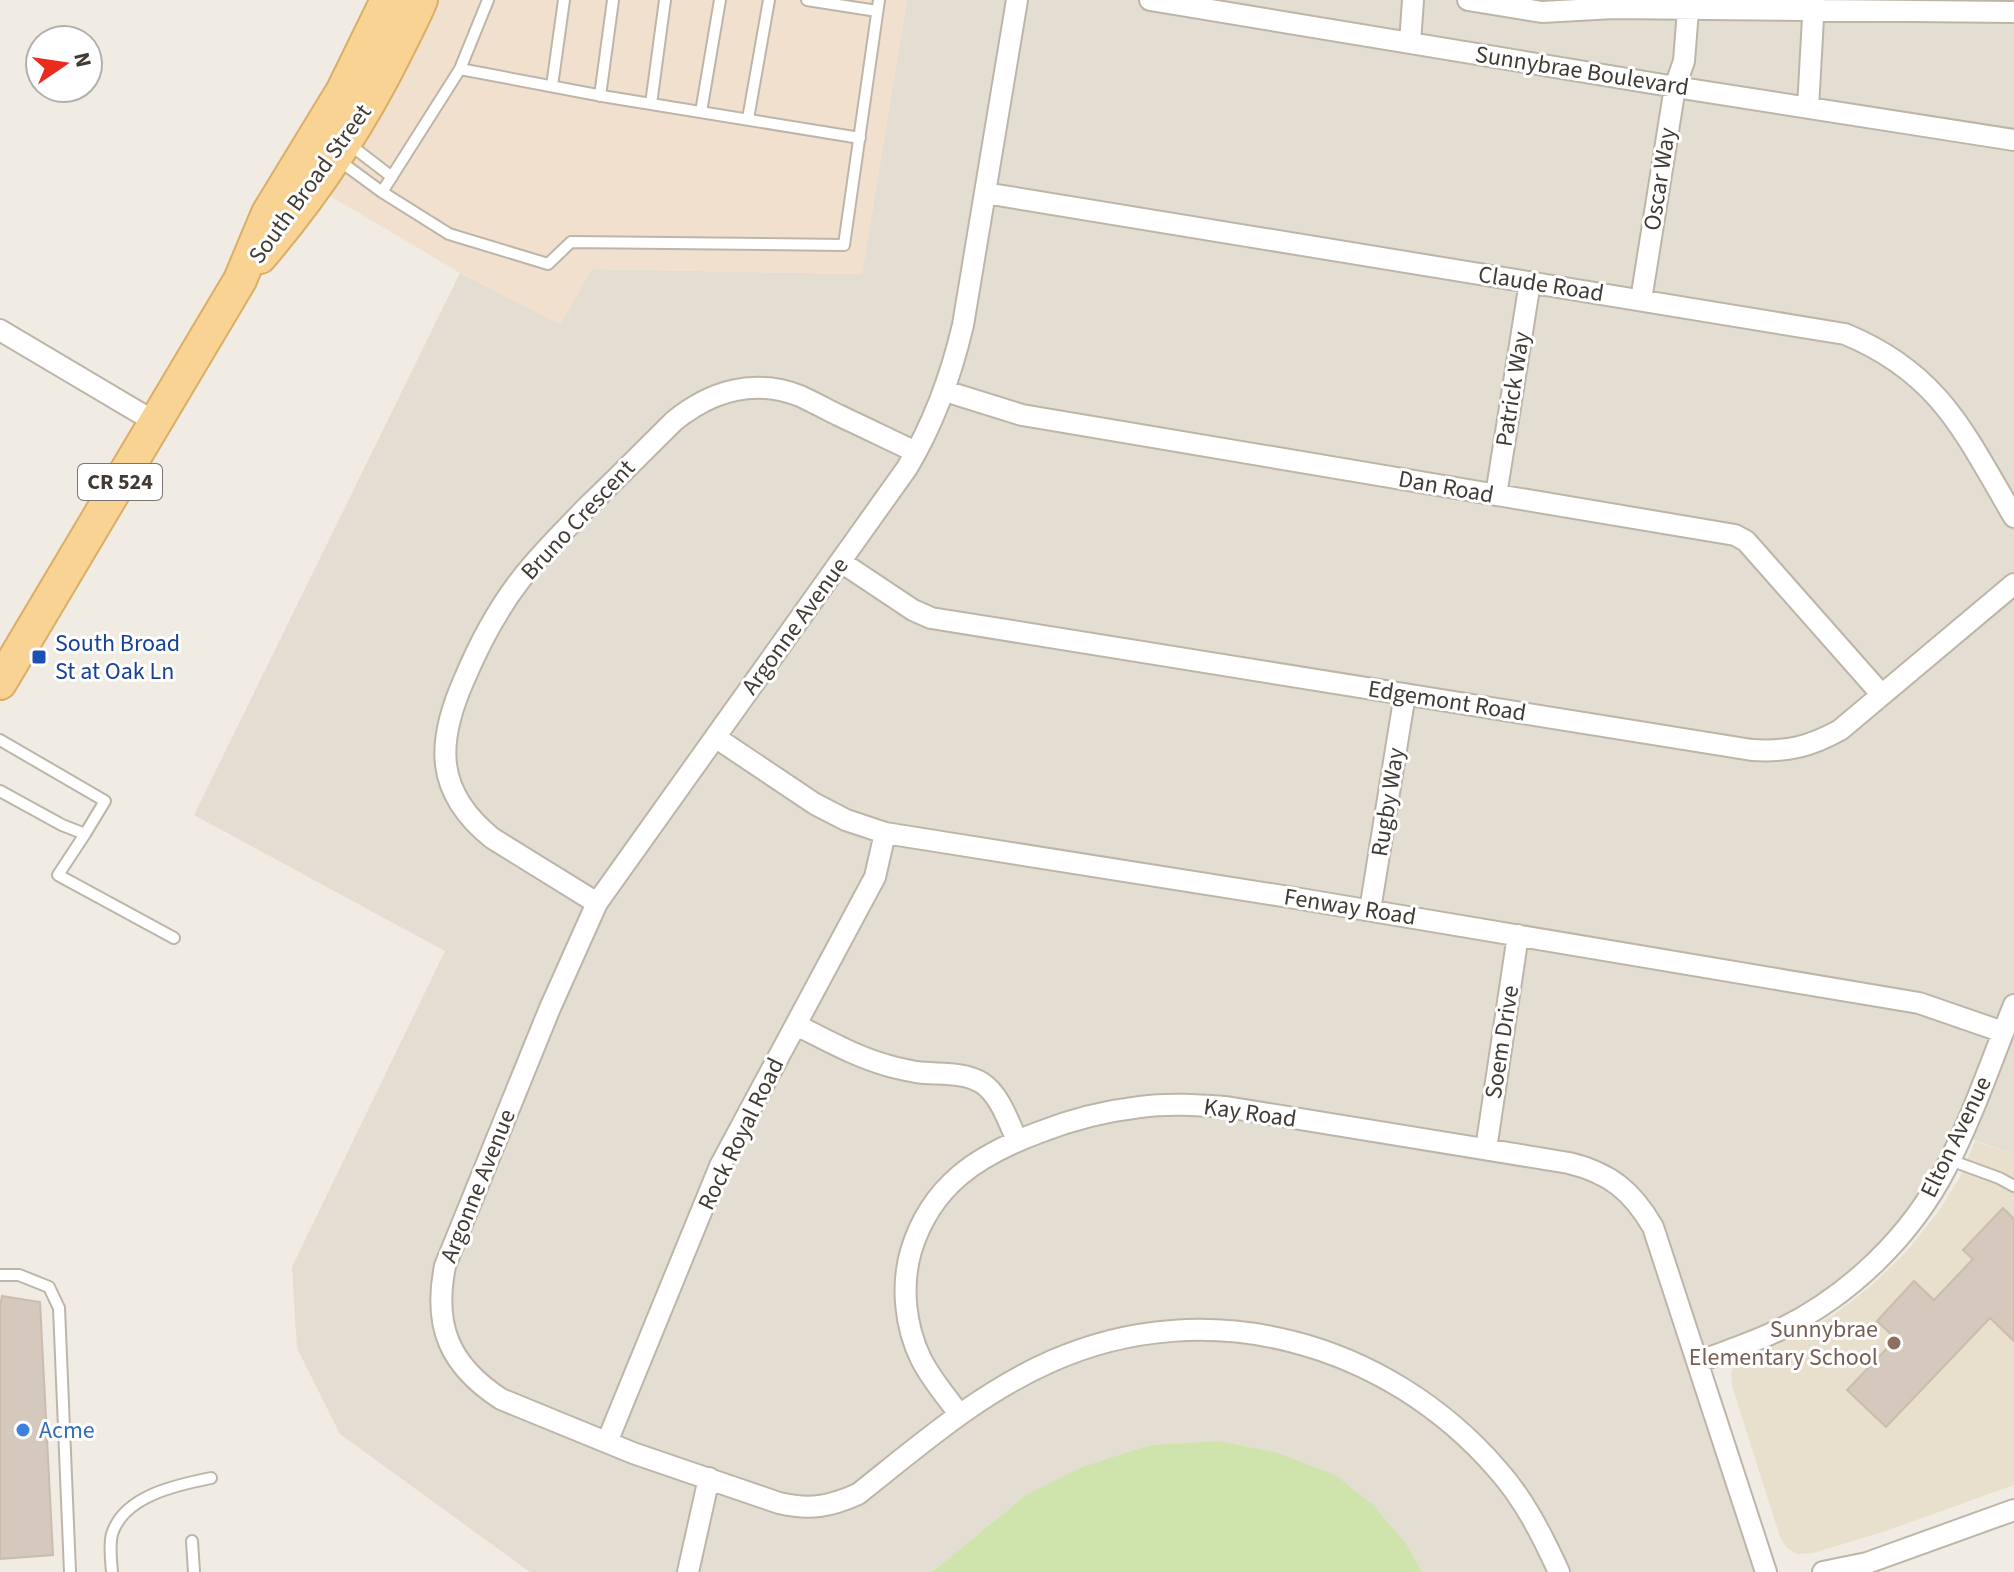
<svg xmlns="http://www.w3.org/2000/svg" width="2014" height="1572" viewBox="0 0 2014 1572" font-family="'Source Sans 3',sans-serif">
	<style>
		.residential { fill: #e4ddd1 }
		.commercial { fill: #f2e0ce }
		.education { fill: #e9dfcd }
		.green { fill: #cfe3ad }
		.building { fill: #d4c9bc; stroke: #cbbdad; stroke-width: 2 }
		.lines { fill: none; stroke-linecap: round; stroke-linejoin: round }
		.lane-casing { stroke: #beb5a9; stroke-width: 14 }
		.street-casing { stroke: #beb5a9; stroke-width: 24 }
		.primary-casing { stroke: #dbae66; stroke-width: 36 }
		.lane { stroke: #fff; stroke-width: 10 }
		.street { stroke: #fff; stroke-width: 20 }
		.primary { stroke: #f8d394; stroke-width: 32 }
		.transit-dot { fill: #1a4fb4; stroke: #fff; stroke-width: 3 }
		.education-dot { fill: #8d6e63; stroke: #fff; stroke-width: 3 }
		.shop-dot { fill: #3f7fe0; stroke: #fff; stroke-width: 3 }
		.labels { text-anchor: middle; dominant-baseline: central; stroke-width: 6; stroke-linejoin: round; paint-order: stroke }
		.shield { fill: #fff; stroke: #7b7671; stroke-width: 2 }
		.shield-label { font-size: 22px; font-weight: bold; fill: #423b34 }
		.street-label { font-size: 24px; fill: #423b34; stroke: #fff }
		.transit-label { font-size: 24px; fill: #164399; stroke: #fff; text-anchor: start }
		.education-label { font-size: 24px; fill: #785e54; stroke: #fff; text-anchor: end }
		.shop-label { font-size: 24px; fill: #366cbe; stroke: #fff; text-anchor: start }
	</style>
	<rect width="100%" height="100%" fill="#f0ebe3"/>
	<path class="residential" d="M 907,0 L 2014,0 L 2014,1155 L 1962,1135 L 1946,1169 L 1849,1286 L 1699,1362 L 1766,1572 L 1422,1572 L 1407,1545 L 1275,1452 L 1219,1441 L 1149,1445 L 1026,1495 L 932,1572 L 530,1572 L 340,1434 L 297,1348 L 292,1267 L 445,951 L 194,815 L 460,273 L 560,324 L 592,269 L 862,274 Z"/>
	<path class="commercial" d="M 421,0 L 907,0 L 862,274 L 592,269 L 560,324 L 460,273 L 315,187 Z"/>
	<path class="education" d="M 1975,1141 L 2014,1155 L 2014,1485 L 1883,1532 L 1813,1553 L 1797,1554 L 1787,1548 L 1780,1537 L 1732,1386 L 1731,1372 L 1735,1362 L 1749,1353 L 1800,1333 L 1835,1314 L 1871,1286 L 1907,1251 L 1938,1212 L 1960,1177 Z"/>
	<path class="green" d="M 1219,1441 L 1275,1452 L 1335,1475 L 1373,1505 L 1407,1545 L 1422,1572 L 932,1572 L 1026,1495 L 1080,1468 L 1150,1445 Z"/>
	<path class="building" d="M 2003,1208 L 2014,1219 L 2014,1341 L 1990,1318 L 1886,1427 L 1847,1390 L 1896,1339 L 1877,1321 L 1914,1281 L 1934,1300 L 1973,1259 L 1963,1250 Z
		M 2,1296 L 40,1302 L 53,1555 L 0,1559 L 0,1305 Z"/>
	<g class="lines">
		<g class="lane-casing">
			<path id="lane" d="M 488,0 L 460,69 L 382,192 L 449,234 L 548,264 L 571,242 L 844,245 L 879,0
				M 807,0 L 877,11
				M 460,69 L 608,97 L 860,138
				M 552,86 L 564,0
				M 600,96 L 613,0
				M 651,104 L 665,0
				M 701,112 L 720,0
				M 748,119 L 769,0
				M 349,144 L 392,177
				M 337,159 L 382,192
				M 0,740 L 105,801 L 85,834 L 62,825 L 0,791
				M 85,834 L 58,875 L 174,938
				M 1950,1160 L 1999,1178 L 2014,1186
				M 0,1275 L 19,1275 L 49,1287 L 59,1308 L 70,1572
				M 192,1541 L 194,1572
				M 112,1572 C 111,1560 109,1546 112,1534 C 124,1496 176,1485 211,1478"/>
		</g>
		<g class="street-casing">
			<path id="street" d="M 1017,0 L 963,325 C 951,376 934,423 907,468 L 597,903 L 550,1008 L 445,1266 C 433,1326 449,1365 501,1399 L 633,1453 L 779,1503 C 810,1510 829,1507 858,1494 C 920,1445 979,1393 1052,1361 C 1208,1292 1387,1342 1497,1469 C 1524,1499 1542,1535 1559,1572
				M 1150,0 L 1688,89 L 2014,140
				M 1468,0 L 1542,12 L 1614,8 L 2014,12
				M 1410,43 L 1413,0
				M 1808,108 L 1814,0
				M 985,193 L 1845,334 C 1940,373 1965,434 2014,517
				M 1641,300 L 1675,87 L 1684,61 L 1688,10
				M 0,330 L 155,422
				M 945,391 L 1022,415 L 1735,535 L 1746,541 L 1882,695
				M 1496,495 L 1530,282
				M 841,562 L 913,610 L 931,618 L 1752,750 C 1788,752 1809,747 1840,730 L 2014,584
				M 715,737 L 815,804 L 846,820 L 885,833 L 1289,897 L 1919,1003 L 2003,1032
				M 597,903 L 492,838 C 435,792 436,743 464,680 C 479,644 497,610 521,579 C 541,553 564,531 587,507 C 616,479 645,450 674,421 C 711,391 754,378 800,396 C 813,402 826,409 838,415 C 864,427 890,440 916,452
				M 1370,910 L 1405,694
				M 796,1025 C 825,1039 854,1056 886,1065 C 895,1068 906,1070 916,1072 C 937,1075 963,1071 982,1083 C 1000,1095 1008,1121 1017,1140
				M 1486,1149 L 1518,935
				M 1698,1362 C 1726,1351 1756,1342 1783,1328 C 1851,1294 1911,1236 1946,1168 C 1973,1116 1992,1059 2014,1005
				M 959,1414 C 946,1396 931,1379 921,1359 C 905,1326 901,1286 911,1251 C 931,1185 978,1155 1040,1132 C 1073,1119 1106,1111 1140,1107 C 1169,1103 1197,1105 1226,1107 L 1569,1163 C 1610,1173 1632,1191 1653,1227 L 1766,1572
				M 607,1442 L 720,1166 L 875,877 L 885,833
				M 688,1572 L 709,1478
				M 1823,1572 L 1867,1563 L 2014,1510"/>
		</g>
		<g class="primary-casing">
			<path id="primary" d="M 260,257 C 314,194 360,125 397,50 C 405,34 414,17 421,0
				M 0,683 L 240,280 L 268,213 L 343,90 L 387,0"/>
		</g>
		<use href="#lane" class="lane"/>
		<use href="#street" class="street"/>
		<use href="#primary" class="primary"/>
	</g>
	<rect class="transit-dot" x="31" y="649" width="16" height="16" rx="4"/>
	<circle class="education-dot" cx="1894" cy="1343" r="8"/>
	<circle class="shop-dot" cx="23" cy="1430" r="8"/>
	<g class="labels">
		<rect class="shield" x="78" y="464" width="84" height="36" rx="6"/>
		<g class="shield-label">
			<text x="120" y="482">CR 524</text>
		</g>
		<g class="street-label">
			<text transform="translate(1582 71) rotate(9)">Sunnybrae Boulevard</text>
			<text transform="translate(1660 179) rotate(-81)">Oscar Way</text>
			<text transform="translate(310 184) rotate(-54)">South Broad Street</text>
			<text transform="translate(1541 284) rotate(9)">Claude Road</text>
			<text transform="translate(1513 389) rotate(-81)">Patrick Way</text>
			<text transform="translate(1446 487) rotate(10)">Dan Road</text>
			<text transform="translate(578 520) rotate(-47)">Bruno Crescent</text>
			<text transform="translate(795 626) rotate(-54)">Argonne Avenue</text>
			<text transform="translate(1447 701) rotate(9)">Edgemont Road</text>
			<text transform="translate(1388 802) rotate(-81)">Rugby Way</text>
			<text transform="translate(1350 907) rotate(9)">Fenway Road</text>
			<text transform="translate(1502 1042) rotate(-81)">Soem Drive</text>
			<text transform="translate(1250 1113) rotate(8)">Kay Road</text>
			<text transform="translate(741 1134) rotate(-64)">Rock Royal Road</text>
			<text transform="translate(1956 1137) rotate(-64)">Elton Avenue</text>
			<text transform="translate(478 1186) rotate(-68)">Argonne Avenue</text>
		</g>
		<g class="transit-label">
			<text x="55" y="643">South Broad<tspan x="55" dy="28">St at Oak Ln</tspan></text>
		</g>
		<g class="education-label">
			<text x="1878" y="1329">Sunnybrae<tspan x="1878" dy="28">Elementary School</tspan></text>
		</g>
		<g class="shop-label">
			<text x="39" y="1430">Acme</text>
		</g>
	</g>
	<g transform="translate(64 64) rotate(77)"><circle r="38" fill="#ffffff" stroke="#b3b1ae" stroke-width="2"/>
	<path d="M0-6L14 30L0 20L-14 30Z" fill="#ed2b1d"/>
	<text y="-12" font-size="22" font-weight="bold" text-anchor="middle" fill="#423b34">N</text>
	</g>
</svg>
